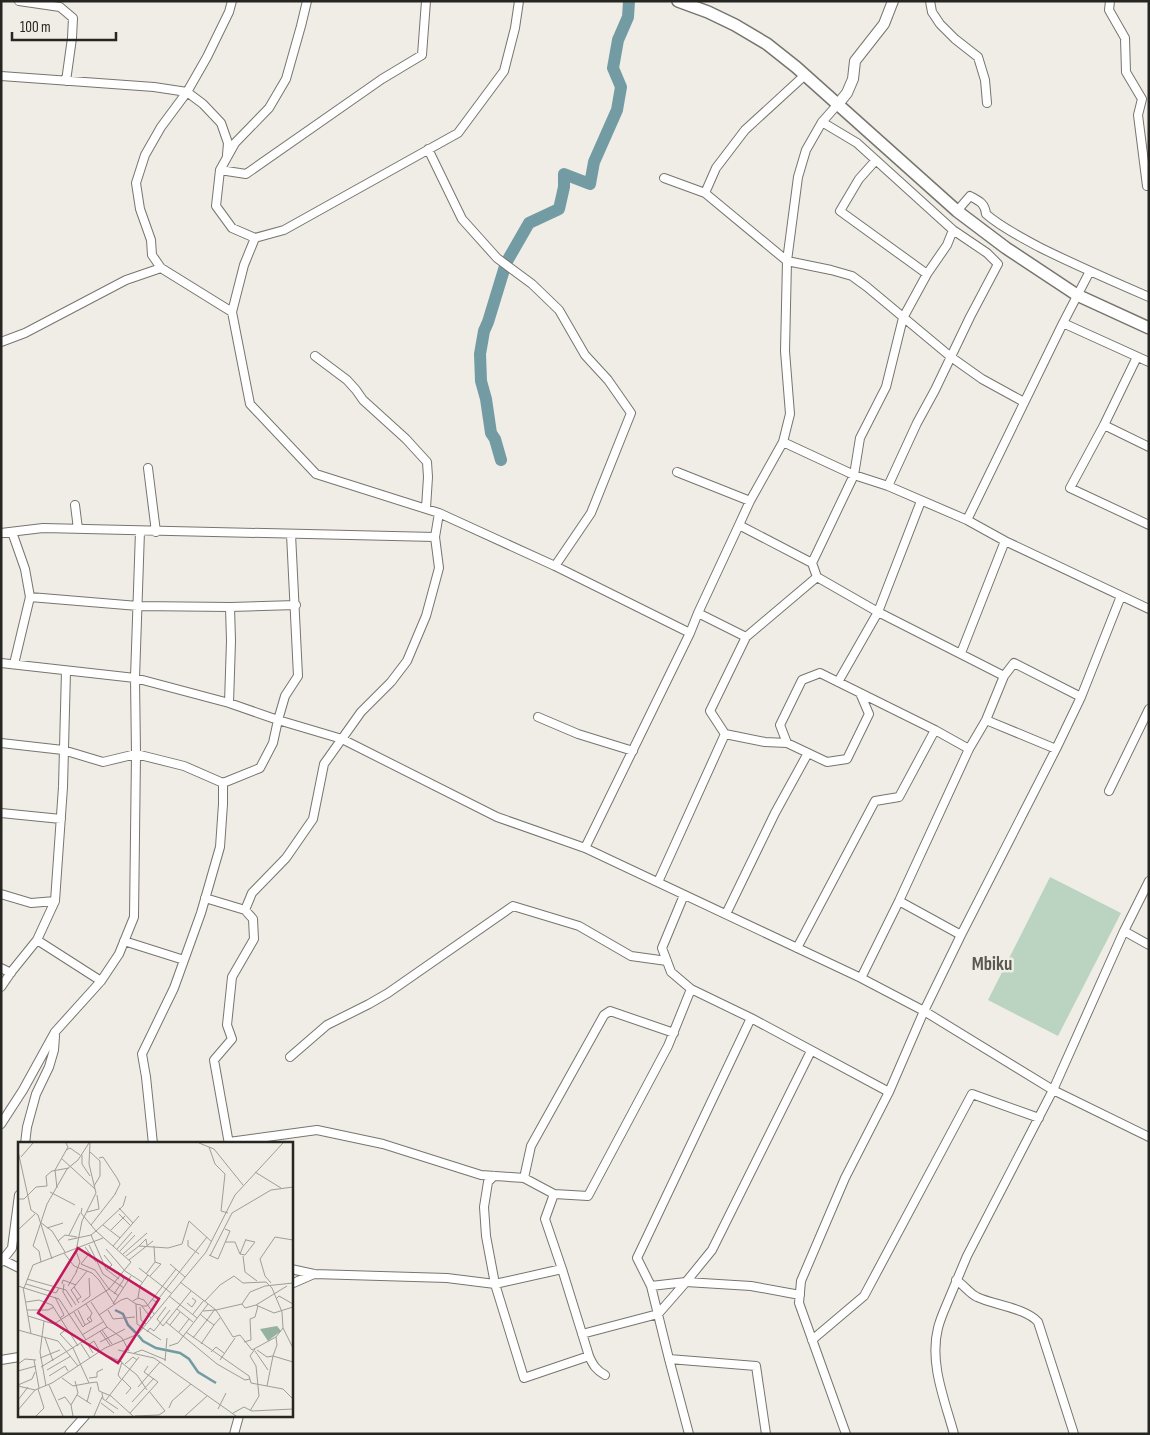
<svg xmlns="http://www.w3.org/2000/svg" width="1150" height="1435" viewBox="0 0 1150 1435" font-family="'Sofia Sans Condensed',sans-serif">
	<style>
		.green { fill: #bad4c1 }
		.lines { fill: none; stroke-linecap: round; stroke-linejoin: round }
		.river { stroke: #739ba4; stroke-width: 12 }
		.minor-casing { stroke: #77756e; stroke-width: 10 }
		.tertiary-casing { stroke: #77756e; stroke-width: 12 }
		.secondary-casing { stroke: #77756e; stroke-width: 14 }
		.minor { stroke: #fff; stroke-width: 8 }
		.tertiary { stroke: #fff; stroke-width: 10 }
		.secondary { stroke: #fff; stroke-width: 11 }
		.labels { text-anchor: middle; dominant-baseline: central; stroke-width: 5; stroke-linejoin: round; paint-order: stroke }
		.quarter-label { font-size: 19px; font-weight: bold; fill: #5a5851; stroke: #efede5 }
		.inset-river { fill: none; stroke: #739ba4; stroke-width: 2.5 }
		.inset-road { fill: none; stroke: #9e9d97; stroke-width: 1 }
		.view { fill: #c2185b; fill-opacity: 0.15; stroke: #c2185b; stroke-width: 2.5 }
		.inset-edge { fill: none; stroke: #252522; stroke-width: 2.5 }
	</style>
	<rect width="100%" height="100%" fill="#efede5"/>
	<path class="green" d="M 1050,877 L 1121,913 L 1058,1036 L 988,1000 Z"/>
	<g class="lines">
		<path class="river" d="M 501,460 L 495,439 L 491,433 L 486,399 L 481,381 L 480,354 L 484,331 L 488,322 L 506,263 L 529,223 L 559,209 L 564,187 L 564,174 L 590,184 L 594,162 L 617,110 L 621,87 L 613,68 L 618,40 L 628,17 L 629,1"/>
		<g class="minor-casing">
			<path id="minor" d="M 19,1 L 60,7 L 73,18 L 72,38 L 66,81
				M 307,1 L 301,26 L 286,79 L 269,108 L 235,143 L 220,170 L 216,206 L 232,228 L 255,238 L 284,230 L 458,133 L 504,71 L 515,28 L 519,1
				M 930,1 L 932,12 L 940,24 L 955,39 L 978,57 L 985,80 L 987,103
				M 1110,1 L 1109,10 L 1125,38 L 1126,72 L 1142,99 L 1138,115 L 1147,186
				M 1,76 L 154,87 L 187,92 L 203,104 L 221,123 L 228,143 L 227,155
				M 822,122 L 857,143 L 953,230 L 987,253 L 998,264 L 970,317 L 935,390 L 917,423 L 888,486
				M 428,149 L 462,219 L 497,258 L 532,284 L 559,310 L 585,355 L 608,380 L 631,413 L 591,513 L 555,566
				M 876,160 L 859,179 L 840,211 L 927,274
				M 220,170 L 246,174 L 382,79 L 422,55 L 426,1
				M 664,178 L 705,193 L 787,261 L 831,270 L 852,276 L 867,287 L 951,357 L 982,379 L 1024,402
				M 705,193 L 716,168 L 745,130 L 805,75
				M 957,211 L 970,196 C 979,201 985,203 986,214 C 1002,228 1021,237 1039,247 C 1075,265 1112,281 1149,297
				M 255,238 L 244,265 L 232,312 L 250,404 L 316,474 L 439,513 L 555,566 L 690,633
				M 161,268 L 152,255 L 151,240 L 140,209 L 136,183 L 145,155 L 161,127 L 187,92 L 207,57 L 229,12 L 232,1
				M 1063,323 L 1149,362
				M 1,342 L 25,333 L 126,280 L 161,268 L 232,312
				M 315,356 L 347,380 L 356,390 L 363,400 L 406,439 L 427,462 L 428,477 L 426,508
				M 1137,357 L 1104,425 L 1070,488 L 1149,525
				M 1104,425 L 1149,447
				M 783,442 L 854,475 L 888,486 L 967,520 L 1005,541 L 1149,609
				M 148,468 L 156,532
				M 677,472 L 750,501
				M 75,505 L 78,529
				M 967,520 L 1063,323 L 1090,271
				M 739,525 L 812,563 L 817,577 L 878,612 L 1004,676 L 1014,663 L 1081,697
				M 12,532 L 25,569 L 30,597
				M 1,533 L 43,528 L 435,537
				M 812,563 L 854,475 L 860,438 L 886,387 L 903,318 L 927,274 L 947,245 L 953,230
				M 698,613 L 746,637
				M 961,653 L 1005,541
				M 1,663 L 135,678 L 229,703 L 278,720 L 285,696 L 298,676 L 291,534
				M 14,664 L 30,597 L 138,606 L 230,607 L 296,605
				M 838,682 L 878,612 L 921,501
				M 860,693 L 869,714 L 847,759 L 827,762 L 787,743 L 780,725 L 802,680 L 820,673 L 935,730 L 969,749
				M 229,703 L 231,641 L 230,607
				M 538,717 L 578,734 L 633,751
				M 986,720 L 1056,749
				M 725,734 L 710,711 L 746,637 L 817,577
				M 1,743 L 63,750 L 103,762 L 136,754 L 184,766 L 223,783
				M 1109,791 L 1149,709
				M 1,813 L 61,819
				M 585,848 L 690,633 L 698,613 L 739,525 L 750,501 L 783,442 L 790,414 L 785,351 L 787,261 L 798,177 L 806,150 L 822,122 L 838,104
				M 658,882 L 725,734 L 765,742 L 787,743
				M 1,894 L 31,903 L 55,901
				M 684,895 L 662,948 L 671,972 L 691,989 L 751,1018 L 889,1092
				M 205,898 L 245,910
				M 899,901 L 961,935
				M 726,914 L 775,813 L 808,753
				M 1124,931 L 1149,945
				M 37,940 L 101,981
				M 124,941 L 184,960
				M 797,948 L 875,801 L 899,797 L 935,730
				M 1,968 L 11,973
				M 861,978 L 899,901 L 969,749 L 986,720 L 1004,676
				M 1,987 L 12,971 L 37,940 L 55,901 L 63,787 L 66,671
				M 674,1033 L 610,1011 L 604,1015 L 531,1146 L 524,1178 L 554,1194 L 588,1196 L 668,1046 L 691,989
				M 290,1057 L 327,1025 L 369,1004 L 388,993 L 513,906 L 579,926 L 631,956 L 667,961
				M 1,1124 L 23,1090 L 55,1032 L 101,981 L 119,954 L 134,917 L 136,754 L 135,678 L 140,531
				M 229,1142 L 317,1130 L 383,1144 L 481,1175 L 524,1178
				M 25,1144 L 27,1127 L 36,1094 L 49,1067 L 54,1050 L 55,1036
				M 153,1144 L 146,1077 L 142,1054 L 174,988 L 201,913 L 220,847 L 223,804 L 223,783 L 260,768 L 273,743 L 278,720 L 342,739 L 497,817 L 585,848 L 861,978 L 924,1011 L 1053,1090 L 1149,1137
				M 229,1144 L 214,1060 L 232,1039 L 227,1025 L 232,977 L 254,939 L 253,919 L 245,910 L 252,893 L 286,858 L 313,819 L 324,764 L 361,712 L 391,682 L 407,661 L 426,616 L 439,568 L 435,537 L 439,513
				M 494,1176 L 488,1182 L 484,1207 L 486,1236 L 495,1284 L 524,1378 L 589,1356
				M 554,1194 L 545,1219 L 562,1269 L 589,1356 C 593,1365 596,1370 605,1375
				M 3,1260 L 19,1268
				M 1,1262 L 12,1248 L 19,1195
				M 291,1269 L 314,1274 L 447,1278 L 495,1284 L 562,1269
				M 956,1280 C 963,1284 970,1294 977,1297 C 994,1305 1026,1308 1038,1322 L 1074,1434
				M 291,1284 L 314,1274
				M 651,1286 L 686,1282 L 751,1286 L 800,1295
				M 582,1334 L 658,1314 L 686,1282 L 712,1250 L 811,1051
				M 812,1340 L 864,1296 L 972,1094 L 1039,1118
				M 669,1359 L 756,1366 L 766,1434
				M 1,1360 L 19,1357
				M 69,1434 L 85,1416
				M 234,1434 L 239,1416
				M 689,1434 L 669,1359 L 651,1286 L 637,1258 L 751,1018
				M 846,1434 L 799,1303 L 801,1281 L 845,1178 L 889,1092 L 924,1011 L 961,935 L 1056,749 L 1081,697 L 1121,596
				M 954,1434 C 945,1401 929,1363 938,1328 C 940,1320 943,1313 946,1306 C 953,1289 960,1273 967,1256 L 1053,1090 L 1124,931 L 1149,881"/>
		</g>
		<g class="tertiary-casing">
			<path id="tertiary" d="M 838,104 L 847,93 L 853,79 L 855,61 L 884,24 L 893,1"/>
		</g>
		<g class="secondary-casing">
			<path id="secondary" d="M 678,1 L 708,12 L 735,25 L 767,44 L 796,67 L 957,211 L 1006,248 L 1077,295 L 1149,328"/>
		</g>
		<use href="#minor" class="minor"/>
		<use href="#tertiary" class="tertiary"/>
		<use href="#secondary" class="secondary"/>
	</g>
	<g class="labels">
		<g class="quarter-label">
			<text x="992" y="964">Mbiku</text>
		</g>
	</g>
	<g transform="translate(18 1142)">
		<rect width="275" height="275" fill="#efede5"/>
		<path d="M 259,184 L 263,189 L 250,199 L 242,187 Z" fill="#94b29d"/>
		<path class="inset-river" d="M 97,168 L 105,172 L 110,183 L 119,192M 120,193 L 125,199 L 138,206 L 162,211 L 171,217 L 180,230 L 198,241"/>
		<path class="inset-road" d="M 181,1 L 196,7 L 225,43M 191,5 L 197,22 L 207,32 L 203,69 L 210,71M 48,8 L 52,6 L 62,13M 0,9 L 13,68 L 20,73 L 34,117M 72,10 L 82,19 L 82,34 L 76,44M 64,13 L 64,22 L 72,34M 3,15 L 15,1M 43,16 L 77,47M 81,16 L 85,15 L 99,36 L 102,42 L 97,52M 237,30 L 263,46M 39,46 L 37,28 L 50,5 L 48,1M 32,50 L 57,63M 0,57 L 6,57 L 18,45 L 29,44 L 28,34 L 34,29 L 51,26M 101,66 L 115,81M 69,70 L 81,67 L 79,53M 101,72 L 113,84M 22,80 L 34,89 L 47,110M 73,83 L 98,51M 85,83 L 102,96M 29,86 L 45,81M 0,88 L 17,72M 93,88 L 107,74M 51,93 L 62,71M 73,93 L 88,127 L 101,137M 50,98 L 73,93 L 78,89 L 63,71 L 64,66M 170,98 L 170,104 L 181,112M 40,99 L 47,93 L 59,95M 207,100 L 217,100 L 222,112 L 228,97M 71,103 L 85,132 L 106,146M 95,104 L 121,74M 121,104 L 128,97 L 129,103M 67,105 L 78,120M 88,107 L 107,129M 99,107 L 114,90M 102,109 L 117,93M 46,111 L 56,124 L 74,131 L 81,138 L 97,163M 105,112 L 129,91M 222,112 L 227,113 L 237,100 L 228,98M 86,113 L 94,123 L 88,128M 191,113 L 200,117 L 212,89 L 207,87M 108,114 L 121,104 L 150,106 L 164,102 L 171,79 L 194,100M 192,114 L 214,71 L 253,48 L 275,45M 225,114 L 227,130 L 239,139M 111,118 L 135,99M 23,120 L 21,109 L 15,104 L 29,62 L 49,27 L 60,18 L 71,1M 152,122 L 167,135M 121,126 L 153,151M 107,129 L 124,140M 58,130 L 62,120 L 58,109 L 64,79 L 78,51 L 71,22 L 72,1M 128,132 L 137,120 L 136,104M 132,134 L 143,122 L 137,120M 9,137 L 48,148 L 58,163M 162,140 L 198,168 L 224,162 L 232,150 L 247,144 L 275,141M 253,141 L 247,134 L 242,117 L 257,95 L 275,98M 8,142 L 38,151 L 41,146M 44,142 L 45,138 L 58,143M 46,142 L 45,150 L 54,165M 0,144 L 41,157 L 68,198M 50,144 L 59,129M 5,145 L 13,192M 56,145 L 69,129M 6,146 L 15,123 L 85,96M 96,152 L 106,137 L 103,134M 101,154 L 91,147 L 113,120 L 78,89 L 105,64 L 108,54M 151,154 L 179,176M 37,155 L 46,173 L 42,176M 120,156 L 126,158 L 136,172M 134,157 L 138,160 L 189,95M 258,157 L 261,154 L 275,162M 59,158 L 63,155 L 56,145 L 53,148 L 59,157 L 59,158 L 61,161M 115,159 L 120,156 L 122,144 L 130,133M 187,159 L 202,143 L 216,134 L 225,141 L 248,140 L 254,146 L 264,170 L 265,186 L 275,206M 8,160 L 21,158 L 34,163 L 60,204M 64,160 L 72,154 L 71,136M 73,160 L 89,185 L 104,196 L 111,209M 169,161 L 174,165 L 178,159 L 174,156M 68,162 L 74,171 L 72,175M 95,162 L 113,134M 224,162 L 227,166 L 238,163 L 269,144M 238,163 L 256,171 L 275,165M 124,164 L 129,164 L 158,127M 122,165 L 123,178 L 128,182M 148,165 L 139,177 L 145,184 L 173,149M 159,167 L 175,180M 197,167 L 189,178 L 196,183 L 202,176M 9,168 L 30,168 L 36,165M 60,168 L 67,183M 90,168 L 95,177 L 117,175M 185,169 L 198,168 L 215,195 L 222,193 L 234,208 L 258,195M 56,170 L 65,185M 175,172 L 186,158M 81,173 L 103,158 L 109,156 L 118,162M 10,174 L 36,182 L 91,147 L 77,128 L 63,122 L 70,113M 133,176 L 123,163 L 118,162 L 119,182 L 143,198M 26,179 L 22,210 L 28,244M 148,180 L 199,222 L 227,238 L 232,237M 152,183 L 162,170M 65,185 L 67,183 L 74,179 L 72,175 L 69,177 L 72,180M 49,187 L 42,192 L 55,206M 0,188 L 40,199 L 60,224M 84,188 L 94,202M 82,189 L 92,203M 129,190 L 132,186 L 136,189 L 152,168M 161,190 L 171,177M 168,190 L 231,234 L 233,241 L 265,247 L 275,257M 64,193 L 85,180M 27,196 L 35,219M 175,196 L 189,178 L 182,172M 82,200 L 107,187M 226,200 L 233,198 L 232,177 L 237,175 L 240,164M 63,202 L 72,216M 183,202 L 196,183M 151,204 L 160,201 L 190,162M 55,206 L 71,241 L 79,240 L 81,249 L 93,254 L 115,274M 100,208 L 136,216 L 218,274M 239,208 L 249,215 L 255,214 L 259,203 L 258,195 L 265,186M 237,209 L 250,228M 193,210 L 198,205 L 206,211M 75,211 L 70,203 L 76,199 L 81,208M 116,211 L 124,208 L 148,218M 90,214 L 104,220 L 100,233 L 103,237M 22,216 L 42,208M 16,218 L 21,246M 202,218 L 217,196M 147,219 L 149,196M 104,221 L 119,233 L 129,248M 0,222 L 7,217 L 18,218M 107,222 L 115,215 L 119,218M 23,225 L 89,185M 29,228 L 53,214M 0,229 L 18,224M 31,234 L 47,224 L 50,229M 44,236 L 55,244 L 71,241M 71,236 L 79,235 L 79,230 L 85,227M 104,237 L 113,246 L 108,252M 0,243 L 14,237 L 17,230M 31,243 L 45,274M 0,244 L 17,248M 249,244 L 255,214 L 275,220M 120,245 L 142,220M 84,251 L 85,257 L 100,267M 59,253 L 73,262M 0,258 L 10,245M 40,258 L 47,255 L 53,263M 88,258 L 121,215M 69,260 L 73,245M 114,260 L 136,236M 83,261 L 96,271M 151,266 L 154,259 L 173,242M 200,267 L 208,251M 0,268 L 17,248 L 34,241 L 87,206 L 120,192 L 188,110 L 217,53 L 265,1M 232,269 L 241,254 L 238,224 L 232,214 L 237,207M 112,271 L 140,240 L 126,230 L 130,224M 215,271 L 226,265 L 234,269 L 275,267M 18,274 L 26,266 L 20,247M 55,274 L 53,263 L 60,251 L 57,239M 76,274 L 84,255M 117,274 L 141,273 L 147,269 L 131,249M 167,274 L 189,254"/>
		<path class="view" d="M 60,106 L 141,157 L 100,221 L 20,171 Z"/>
		<rect width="275" height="275" class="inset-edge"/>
	</g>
	<rect width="1150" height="1435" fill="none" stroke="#252522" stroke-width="5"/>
	<path d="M12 32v8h104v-8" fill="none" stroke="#252522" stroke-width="2.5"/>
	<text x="20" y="32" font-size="15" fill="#252522" stroke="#efede5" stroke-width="4" paint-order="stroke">100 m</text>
</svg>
